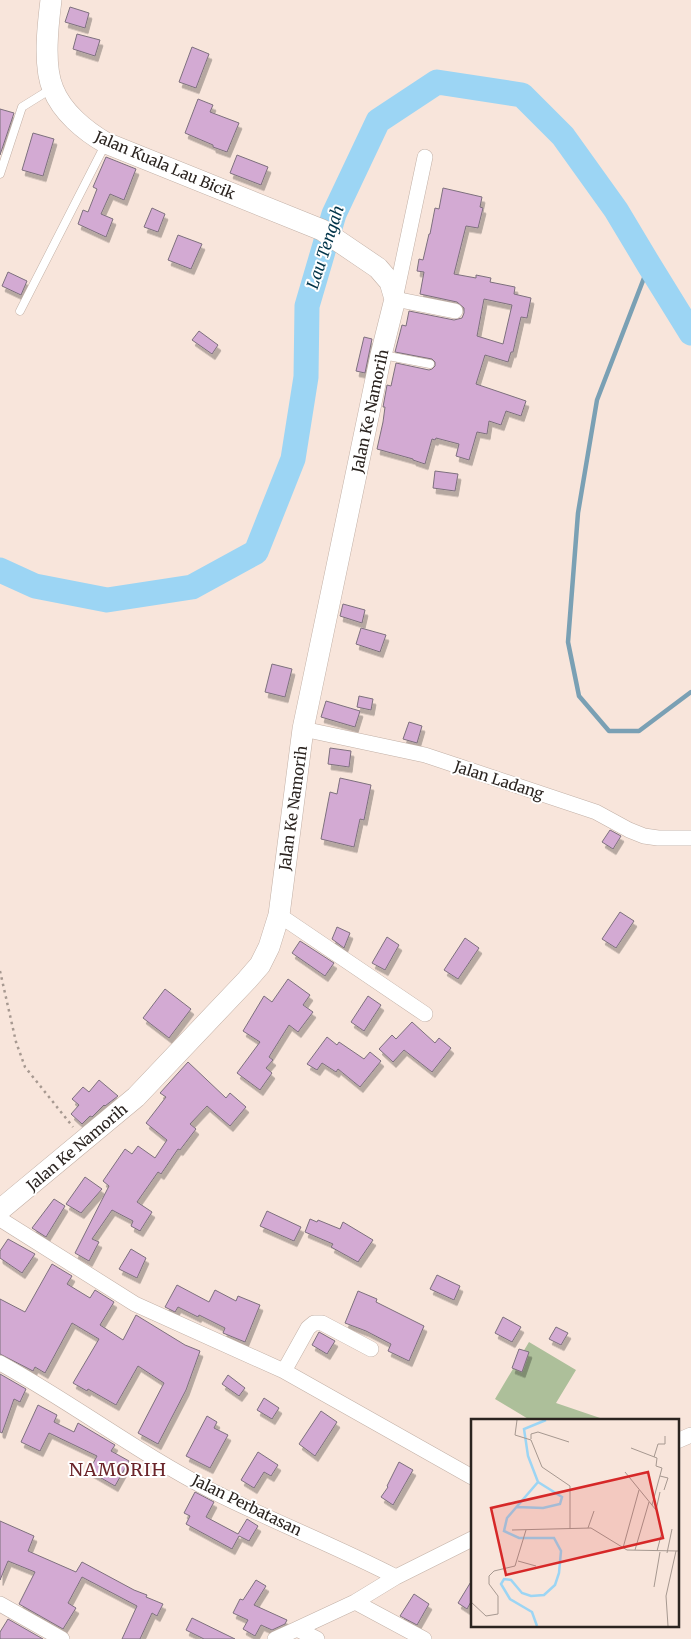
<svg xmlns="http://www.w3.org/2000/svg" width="691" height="1639" viewBox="0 0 691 1639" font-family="Merriweather,serif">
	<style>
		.green { fill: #adbf9a }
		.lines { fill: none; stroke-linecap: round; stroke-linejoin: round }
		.stream { stroke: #7aa0b4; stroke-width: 4.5 }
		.river { stroke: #9cd5f4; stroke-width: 25 }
		.building { fill: #d3aad3; stroke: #7d707d; fill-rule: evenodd; filter: url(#shadow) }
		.lane-casing { stroke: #c2b0a6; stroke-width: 9 }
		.street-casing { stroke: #c2b0a6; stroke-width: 16 }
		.secondary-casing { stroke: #c2b0a6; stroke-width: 22 }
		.path { stroke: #a79991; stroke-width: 2.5; stroke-dasharray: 2.5 4; stroke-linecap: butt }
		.lane { stroke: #fff; stroke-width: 8 }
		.street { stroke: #fff; stroke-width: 15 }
		.secondary { stroke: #fff; stroke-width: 21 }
		.labels { text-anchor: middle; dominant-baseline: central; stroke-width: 4; stroke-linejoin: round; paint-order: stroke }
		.street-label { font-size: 15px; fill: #2b2420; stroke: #fff }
		.water-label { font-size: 16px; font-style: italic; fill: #013449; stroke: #fff }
		.quarter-label { font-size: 18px; letter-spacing: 1px; fill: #6b252a; stroke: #fff }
		.inset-river { fill: none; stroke: #9cd5f4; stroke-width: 2.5 }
		.inset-road { fill: none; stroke: #a69890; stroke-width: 1 }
		.view { fill: #d62828; fill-opacity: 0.15; stroke: #d62828; stroke-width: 2.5 }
		.inset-edge { fill: none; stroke: #2b2420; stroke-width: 2.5 }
	</style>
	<defs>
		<filter id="shadow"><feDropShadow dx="3" dy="5.5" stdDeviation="0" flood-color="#0004"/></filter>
	</defs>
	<rect width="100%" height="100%" fill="#f8e5db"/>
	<path class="green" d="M 529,1342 L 576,1370 L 556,1403 L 606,1420 L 530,1420 L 495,1399 Z"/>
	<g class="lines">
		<path class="stream" d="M 649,265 L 597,400 L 578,513 L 568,642 L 579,696 L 609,731 L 639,731 L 691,692"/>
		<path class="river" d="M 0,570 L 35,586 L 107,600 L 192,587 L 256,552 L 293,459 L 306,377 L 307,306 L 334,214 L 378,121 L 437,82 L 522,95 L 563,136 L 616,210 L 649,265 L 691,333"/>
	</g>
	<path class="building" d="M 70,7 L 89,13 L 85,28 L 65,22 Z
		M 77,34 L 100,40 L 95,56 L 73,49 Z
		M 192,47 L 209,54 L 196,88 L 179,82 Z
		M 198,99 L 213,105 L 210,112 L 239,123 L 227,152 L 213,147 L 213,145 L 185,133 Z
		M 0,109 L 14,113 L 0,155 Z
		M 33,133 L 54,139 L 43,176 L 22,170 Z
		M 237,155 L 268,167 L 261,185 L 230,173 Z
		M 106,157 L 136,169 L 124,200 L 110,194 L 101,214 L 113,219 L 106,237 L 78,224 L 83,210 L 88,212 L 97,189 L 93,187 Z
		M 443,188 L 482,197 L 480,207 L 483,208 L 478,228 L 466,226 L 454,274 L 476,278 L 476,275 L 491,278 L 490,282 L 515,287 L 514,294 L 531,298 L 527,318 L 521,317 L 513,352 L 511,352 L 508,362 L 485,355 L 476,384 L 526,401 L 521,416 L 506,411 L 501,425 L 489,421 L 487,434 L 477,432 L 469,460 L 456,456 L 459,444 L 436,438 L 435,440 L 432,439 L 425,464 L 413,460 L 413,459 L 377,449 L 383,422 L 385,407 L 383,407 L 387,385 L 391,386 L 396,363 L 429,370 L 432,369 L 435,366 L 435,362 L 432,359 L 395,352 L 402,325 L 406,326 L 409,311 L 454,320 L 462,318 L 464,313 L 464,308 L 457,302 L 420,294 L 424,272 L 417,271 L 419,259 L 423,260 L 429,234 L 430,234 L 435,208 L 439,209 ZM 484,299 L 512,305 L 503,344 L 477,336 Z
		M 152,208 L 165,214 L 158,232 L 144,227 Z
		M 178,235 L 202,244 L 191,269 L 168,260 Z
		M 8,272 L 27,281 L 21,295 L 2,286 Z
		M 199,331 L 218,345 L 212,354 L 192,340 Z
		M 364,337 L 372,339 L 365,373 L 356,371 Z
		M 435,471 L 458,474 L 455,491 L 433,488 Z
		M 343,604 L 365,610 L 362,623 L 340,616 Z
		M 361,628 L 386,635 L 380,652 L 356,644 Z
		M 272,664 L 292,669 L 285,697 L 265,692 Z
		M 359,696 L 373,699 L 371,710 L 357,707 Z
		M 326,701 L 360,711 L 355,727 L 321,717 Z
		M 409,722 L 422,726 L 417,743 L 403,739 Z
		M 330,748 L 351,751 L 349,767 L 328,764 Z
		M 340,778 L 371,785 L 364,820 L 360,819 L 354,847 L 321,839 L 330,792 L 337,794 Z
		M 610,830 L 621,836 L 613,849 L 602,842 Z
		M 620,912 L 634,921 L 616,948 L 602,939 Z
		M 337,927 L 350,933 L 344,948 L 332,939 Z
		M 387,937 L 399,945 L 385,970 L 372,963 Z
		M 465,938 L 479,948 L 458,979 L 444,970 Z
		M 300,941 L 334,963 L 325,976 L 292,953 Z
		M 288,979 L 310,995 L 303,1005 L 313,1012 L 298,1032 L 289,1025 L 269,1057 L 273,1060 L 266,1068 L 272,1073 L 260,1090 L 237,1073 L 260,1042 L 243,1031 L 264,996 L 272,1002 Z
		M 165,989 L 191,1009 L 169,1038 L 143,1018 Z
		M 368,996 L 381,1005 L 364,1031 L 351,1022 Z
		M 412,1022 L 435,1043 L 439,1038 L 451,1048 L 432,1072 L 404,1050 L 393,1062 L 379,1049 L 392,1035 L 396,1039 Z
		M 327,1037 L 337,1045 L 339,1042 L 364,1059 L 370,1052 L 381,1061 L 360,1087 L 338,1069 L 336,1072 L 322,1063 L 317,1070 L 307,1064 Z
		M 188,1062 L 226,1098 L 230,1093 L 246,1107 L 230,1126 L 207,1106 L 190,1124 L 196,1129 L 180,1150 L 178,1149 L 161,1174 L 158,1172 L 137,1202 L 152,1212 L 140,1231 L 131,1226 L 133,1221 L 112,1210 L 92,1239 L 99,1242 L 89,1261 L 75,1253 L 109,1186 L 103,1181 L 125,1149 L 132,1154 L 138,1146 L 155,1158 L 167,1140 L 146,1123 L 166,1097 L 160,1093 Z
		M 99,1080 L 118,1096 L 105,1106 L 104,1105 L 92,1117 L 90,1116 L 82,1124 L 71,1114 L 79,1105 L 72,1099 L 83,1087 L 89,1092 Z
		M 85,1177 L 102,1189 L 81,1213 L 66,1204 Z
		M 54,1199 L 65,1206 L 46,1237 L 32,1228 Z
		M 267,1211 L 301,1227 L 294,1241 L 260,1226 Z
		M 310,1219 L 317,1222 L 318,1220 L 340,1229 L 343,1222 L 373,1240 L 358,1262 L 331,1247 L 333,1244 L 305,1232 Z
		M 8,1239 L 35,1254 L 22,1273 L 0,1258 L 0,1251 Z
		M 131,1249 L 146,1258 L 137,1278 L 119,1269 Z
		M 52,1264 L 72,1276 L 67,1284 L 90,1298 L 95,1290 L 114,1302 L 100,1325 L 123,1340 L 136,1315 L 185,1345 L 200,1351 L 186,1390 L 158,1444 L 138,1433 L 164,1383 L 138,1366 L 116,1405 L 88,1389 L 87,1391 L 73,1383 L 99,1339 L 72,1323 L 45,1373 L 35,1367 L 33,1371 L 0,1354 L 0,1299 L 25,1312 Z
		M 437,1275 L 460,1286 L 454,1300 L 430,1289 Z
		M 177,1285 L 209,1302 L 215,1290 L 236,1301 L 238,1296 L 260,1305 L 245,1342 L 223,1333 L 225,1328 L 199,1315 L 198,1317 L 178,1307 L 175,1312 L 165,1307 Z
		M 358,1291 L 377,1299 L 376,1302 L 424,1326 L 409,1361 L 388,1351 L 391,1344 L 366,1331 L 345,1323 Z
		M 503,1317 L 521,1327 L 512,1342 L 495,1333 Z
		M 556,1327 L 568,1333 L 561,1345 L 549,1339 Z
		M 319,1332 L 335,1341 L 327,1354 L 312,1345 Z
		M 519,1349 L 529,1352 L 522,1372 L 512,1368 Z
		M 0,1374 L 26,1389 L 20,1402 L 14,1399 L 2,1433 L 0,1432 Z
		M 228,1375 L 245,1388 L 239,1396 L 222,1384 Z
		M 264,1398 L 279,1408 L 272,1419 L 257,1410 Z
		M 38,1405 L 57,1415 L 54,1422 L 74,1432 L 78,1423 L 115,1445 L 111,1451 L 129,1461 L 115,1486 L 89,1471 L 97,1456 L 49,1433 L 40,1451 L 21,1442 Z
		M 321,1411 L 337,1422 L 315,1456 L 299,1444 Z
		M 207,1416 L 217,1422 L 214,1428 L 228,1435 L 210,1468 L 186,1456 Z
		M 258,1452 L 278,1465 L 271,1476 L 264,1472 L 254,1488 L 241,1480 Z
		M 399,1462 L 413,1470 L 393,1505 L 381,1497 L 388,1487 L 387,1486 Z
		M 195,1492 L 214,1502 L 206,1517 L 238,1534 L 247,1519 L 258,1526 L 249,1541 L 239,1536 L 232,1549 L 186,1524 L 190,1516 L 184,1513 Z
		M 0,1521 L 34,1536 L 28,1551 L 76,1572 L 82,1562 L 134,1590 L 147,1595 L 146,1597 L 163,1604 L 157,1616 L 152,1613 L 140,1639 L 122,1639 L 137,1606 L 82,1577 L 68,1603 L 76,1608 L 63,1629 L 19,1604 L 35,1572 L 8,1561 L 0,1580 Z
		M 256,1580 L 266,1586 L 254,1605 L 287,1620 L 285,1624 L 272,1630 L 261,1625 L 255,1636 L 243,1629 L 248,1620 L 233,1613 L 240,1599 L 243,1600 Z
		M 472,1580 L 472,1600 L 467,1609 L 458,1603 Z
		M 414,1594 L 429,1604 L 417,1625 L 400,1616 Z
		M 192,1618 L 235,1639 L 204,1639 L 186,1630 Z
		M 8,1619 L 43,1639 L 0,1639 L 0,1632 Z"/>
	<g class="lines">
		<g class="lane-casing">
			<path id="lane" d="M 0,174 L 22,107 L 51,89
				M 20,311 L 105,145
				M 383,355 L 430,364"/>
		</g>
		<g class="street-casing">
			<path id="street" d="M 425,157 L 395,299 L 455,311
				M 303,729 L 425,755 L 596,812 L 629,830 L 644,836 L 658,838 L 691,838
				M 279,915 L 425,1014
				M 0,1219 L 135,1304 L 284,1371 L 472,1477
				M 0,1363 C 73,1403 139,1454 214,1492 C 274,1522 336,1546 396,1577
				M 284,1371 L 308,1328 L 314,1323 L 322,1323 L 371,1349
				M 677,1441 L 691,1435
				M 355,1602 L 424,1639
				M 0,1604 L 62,1639
				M 275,1639 L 297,1629
				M 317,1639 L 297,1629 L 355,1602 L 396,1577 L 472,1539"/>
		</g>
		<g class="secondary-casing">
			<path id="secondary" d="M 0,1210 L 136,1097 L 247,980 L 260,965 L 269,947 L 279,915 L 303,729 L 381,355 L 395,299 L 390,282 L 378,268 L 322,230 L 106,143 C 85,131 62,112 53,89 C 43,66 48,24 51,0"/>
		</g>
		<path class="path" d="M 0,971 L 16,1042 L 25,1067 L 73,1127"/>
		<use href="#lane" class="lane"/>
		<use href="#street" class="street"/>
		<use href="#secondary" class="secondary"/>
	</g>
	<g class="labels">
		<g class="street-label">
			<text transform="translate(165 165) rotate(23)">Jalan Kuala Lau Bicik</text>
			<text transform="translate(370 411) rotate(-78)">Jalan Ke Namorih</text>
			<text transform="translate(499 780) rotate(18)">Jalan Ladang</text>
			<text transform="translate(293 808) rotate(-82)">Jalan Ke Namorih</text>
			<text transform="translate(77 1147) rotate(-40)">Jalan Ke Namorih</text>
			<text transform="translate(247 1505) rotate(26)">Jalan Perbatasan</text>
		</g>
		<g class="water-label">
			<text transform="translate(325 247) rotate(-72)">Lau Tengah</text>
		</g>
		<g class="quarter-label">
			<text x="118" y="1469">NAMORIH</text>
		</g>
	</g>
	<g transform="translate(471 1419)">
		<rect width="208" height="208" fill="#f8e5db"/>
		<path class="inset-river" d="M 46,88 L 72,89 L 89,85 L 91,78 L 67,63M 66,207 L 61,193 L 39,180 L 30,165 L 33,160 L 40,161 L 51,174 L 60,177 L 73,176 L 84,166 L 88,154 L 90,132 L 83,119 L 48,119 L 33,112 L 36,99 L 67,63 L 57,37 L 53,10 L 75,1"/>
		<path class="inset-road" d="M 46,1 L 44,16 L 60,21 L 71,48 L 99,67 L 99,110M 60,20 L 60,15 L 67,13 L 98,23M 160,29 L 186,39 L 185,47 L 191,49 L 181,86M 183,38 L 187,25 L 194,25 L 194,17M 154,53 L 185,91 L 189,73M 189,57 L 197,59 L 193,71M 117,109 L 123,92M 41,111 L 120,109 L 156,131 L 208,132M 152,129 L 168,71M 164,131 L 178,83M 186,132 L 191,113M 196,134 L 201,110M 47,142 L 65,147M 183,168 L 189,133M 0,183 L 15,197 L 27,195 L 27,177 L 18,165 L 18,157 L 23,152 L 44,147 L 55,111M 197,207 L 195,177 L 205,132"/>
		<path class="view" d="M 177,53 L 192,119 L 35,156 L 20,89 Z"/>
		<rect width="208" height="208" class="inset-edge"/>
	</g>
</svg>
